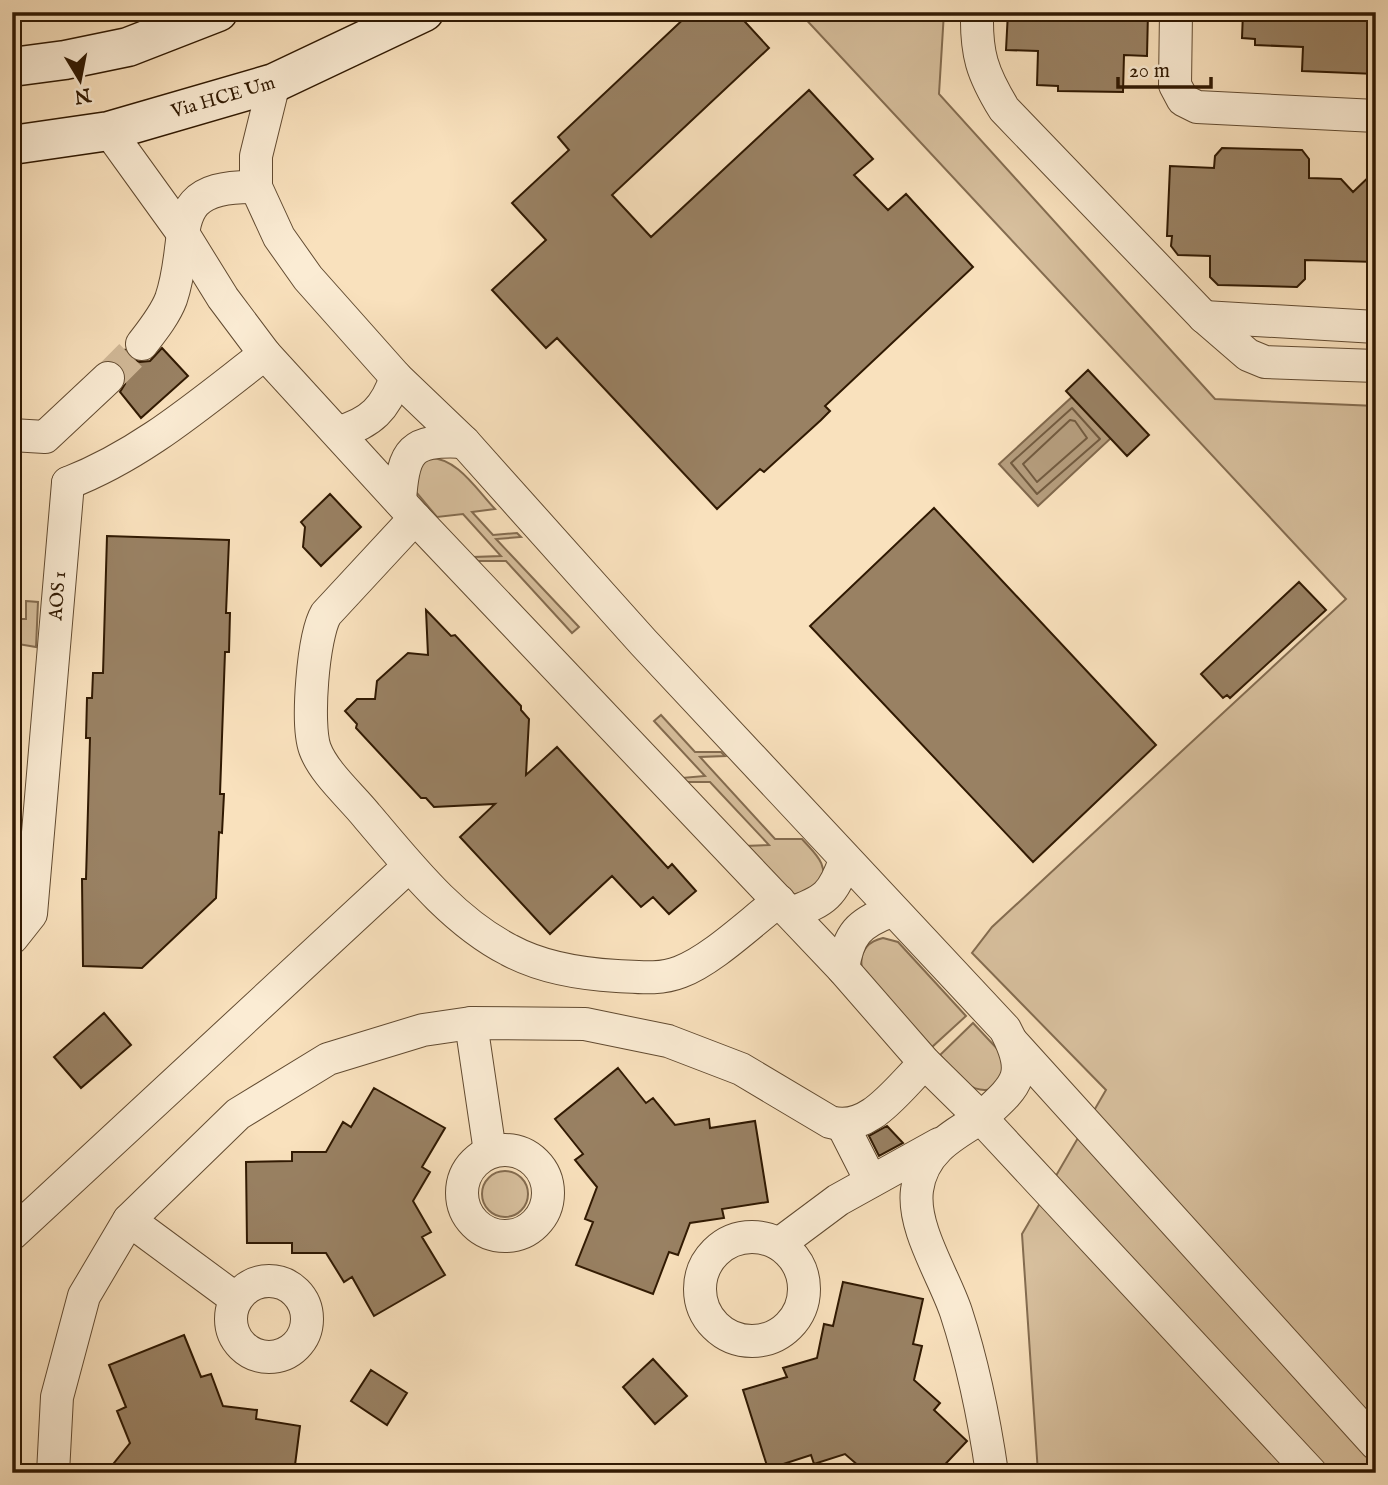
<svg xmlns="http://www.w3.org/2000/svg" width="1388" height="1485" viewBox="0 0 1388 1485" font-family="'IM FELL English',serif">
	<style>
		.green { fill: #d7bf9d; stroke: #846c50; stroke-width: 2 }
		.water { fill: #b59d7d; stroke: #80684c; stroke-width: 2 }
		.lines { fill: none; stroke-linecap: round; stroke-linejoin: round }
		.shore { stroke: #725b40; stroke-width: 2 }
		.building { fill: #998163; stroke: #301902; stroke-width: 2 }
		.minor-tunnel { stroke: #d1b998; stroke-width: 32; stroke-dasharray: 32 16; stroke-linecap: butt }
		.minor-casing { stroke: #624b31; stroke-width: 34 }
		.secondary-casing { stroke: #301902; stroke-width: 41 }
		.minor { stroke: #fbecd4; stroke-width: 32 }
		.secondary { stroke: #fbecd4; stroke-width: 38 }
		.labels { text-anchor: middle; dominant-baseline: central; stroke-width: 5; stroke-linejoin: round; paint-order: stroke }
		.street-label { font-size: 19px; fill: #301902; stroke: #fbecd4 }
	</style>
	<rect width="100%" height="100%" fill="#f9e1bd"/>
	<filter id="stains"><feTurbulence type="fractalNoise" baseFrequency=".00286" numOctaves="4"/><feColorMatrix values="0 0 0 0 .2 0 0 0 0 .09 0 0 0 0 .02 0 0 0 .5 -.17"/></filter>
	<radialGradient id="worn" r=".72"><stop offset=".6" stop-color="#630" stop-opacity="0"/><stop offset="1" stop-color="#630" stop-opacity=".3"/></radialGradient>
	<path class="green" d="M 799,12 L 944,12 L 939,94 L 1215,399 L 1376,406 L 1376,1473 L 1038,1473 L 1022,1234 L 1106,1090 L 972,953 L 992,927 L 1346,599 Z
		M 428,458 C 456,456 477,490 495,509 L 472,512 L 493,535 L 517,533 L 521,537 L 496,539 L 579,627 L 572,633 L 506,561 L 478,561 L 474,557 L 501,556 L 463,514 L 437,517 L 416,492 L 413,473 Z
		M 26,601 L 38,602 L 36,647 L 12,643 L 12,619 L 26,619 Z
		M 661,715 L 695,752 L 721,752 L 725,756 L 700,757 L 775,839 L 802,839 C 817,856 828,863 822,887 L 793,895 L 745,846 L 769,845 L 710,782 L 684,782 L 681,778 L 705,776 L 654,721 Z
		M 883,938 L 898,942 L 966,1016 L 932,1047 L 862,969 C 859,952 866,942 883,938 Z
		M 973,1023 L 1004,1056 L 1006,1067 L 992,1089 C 968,1095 954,1071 940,1055 Z
		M482 1194a23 23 0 1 1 46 0a23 23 0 1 1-46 0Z"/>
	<path class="water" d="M 1073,396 L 1111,438 L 1038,506 L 999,464 Z"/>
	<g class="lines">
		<path class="shore" d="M 1072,408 L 1100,439 L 1037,494 L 1011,463 Z
			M 1070,420 L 1075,421 L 1087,438 L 1037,482 L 1023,464 Z"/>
	</g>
	<path class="building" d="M 691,12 L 736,12 L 769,48 L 612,195 L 651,237 L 809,90 L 873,159 L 854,175 L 888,210 L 906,194 L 973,267 L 825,406 L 830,411 L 821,420 L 764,472 L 760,469 L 717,509 L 557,338 L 546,348 L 492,290 L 546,240 L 512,203 L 569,150 L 558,137 Z
		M 1008,12 L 1148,12 L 1147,56 L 1124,55 L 1123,92 L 1058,91 L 1058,86 L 1037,85 L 1038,51 L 1006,50 Z
		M 1243,12 L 1376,12 L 1376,74 L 1302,71 L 1303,47 L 1255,45 L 1255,39 L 1242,38 Z
		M 1222,148 L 1302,150 L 1309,159 L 1309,178 L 1341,179 L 1353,192 L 1376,170 L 1376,262 L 1305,260 L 1305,279 L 1297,287 L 1218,285 L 1210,277 L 1210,256 L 1178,255 L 1171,246 L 1172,236 L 1167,236 L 1170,166 L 1214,168 L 1215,156 Z
		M 162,348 L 188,376 L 141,418 L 120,392 L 125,384 L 126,375 L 116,362 L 125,350 L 131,359 L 140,362 L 150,361 Z
		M 1088,370 L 1149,435 L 1127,456 L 1066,391 Z
		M 330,494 L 361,527 L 321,566 L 303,547 L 305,527 L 301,522 Z
		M 934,508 L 1156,745 L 1033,862 L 810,626 Z
		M 107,536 L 229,540 L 226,613 L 230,613 L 229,652 L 225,652 L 220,794 L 224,794 L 222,833 L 219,832 L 216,898 L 142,968 L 83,966 L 82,879 L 86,879 L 90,738 L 86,738 L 87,698 L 92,698 L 93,673 L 103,673 Z
		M 1299,582 L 1326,610 L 1230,698 L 1227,695 L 1223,698 L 1201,674 Z
		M 426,610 L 451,636 L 455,635 L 521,706 L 521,710 L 529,719 L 526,775 L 557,747 L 668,868 L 672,864 L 696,891 L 669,914 L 653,897 L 641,907 L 612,876 L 550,934 L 460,837 L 495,804 L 434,807 L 426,798 L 421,798 L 356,728 L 357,724 L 345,711 L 357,699 L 375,699 L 377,681 L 408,653 L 428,655 Z
		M 104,1013 L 131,1045 L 81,1088 L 54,1057 Z
		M 618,1068 L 646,1103 L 653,1098 L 675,1125 L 709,1119 L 710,1128 L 755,1121 L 768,1202 L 722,1209 L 724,1218 L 690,1223 L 678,1255 L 669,1252 L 653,1294 L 576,1265 L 593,1222 L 585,1219 L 597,1187 L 575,1160 L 583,1154 L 555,1119 Z
		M 374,1088 L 445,1128 L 422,1167 L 430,1172 L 413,1201 L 431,1232 L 422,1237 L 445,1275 L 374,1316 L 352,1277 L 344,1282 L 326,1253 L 292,1253 L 292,1243 L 247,1243 L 246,1162 L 292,1161 L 292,1152 L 326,1152 L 343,1122 L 351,1127 Z
		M 887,1126 L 903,1143 L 879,1156 L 869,1136 Z
		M 843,1282 L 923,1299 L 913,1344 L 922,1346 L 914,1380 L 940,1403 L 934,1410 L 967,1441 L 937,1473 L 867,1473 L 845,1454 L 814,1464 L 811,1455 L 768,1469 L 743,1390 L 787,1377 L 783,1368 L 817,1358 L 824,1324 L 833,1326 Z
		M 184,1335 L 201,1377 L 211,1374 L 223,1406 L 257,1410 L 256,1419 L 300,1426 L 294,1473 L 106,1473 L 130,1443 L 117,1411 L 126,1407 L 109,1365 Z
		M 653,1359 L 687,1396 L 655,1424 L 623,1387 Z
		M 371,1370 L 407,1393 L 387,1425 L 351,1401 Z"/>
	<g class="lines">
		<path class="minor-tunnel" d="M 108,378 L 142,344"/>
		<g class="minor-casing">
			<g id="minor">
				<path d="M 977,12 C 976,54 982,73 1004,109 L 1204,317 L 1248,355 L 1265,362 L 1376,366"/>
				<path d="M 1176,12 L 1175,85 L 1183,100 L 1197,107 L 1376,116"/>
				<path d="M 109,131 L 184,235 L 223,298 L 265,354 L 415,518 L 843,969 L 925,1063 L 981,1118 C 1017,1085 1030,1076 1005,1029 L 643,642 L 464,442 L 396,377 L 308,278 L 279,237 L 256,187 L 256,156 L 274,83"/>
				<path d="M 1204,317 L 1376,327"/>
				<path d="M 142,344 C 152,331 165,315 171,299 C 193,235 162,185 256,187"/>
				<path d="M 339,432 C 371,423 386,408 396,377"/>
				<path d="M 12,435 L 45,437 L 108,378"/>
				<path d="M 68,483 C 143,454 202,402 265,354"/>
				<path d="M 400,501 C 403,450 411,439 464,442"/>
				<path d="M 415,518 L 326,614 C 313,636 306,725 315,749 C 324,773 351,796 367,816 C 408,864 451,920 509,950 C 540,967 582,974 617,976 C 638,977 660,980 680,972 C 712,960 751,922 779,901"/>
				<path d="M 791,913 C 825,901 833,895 845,860"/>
				<path id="s1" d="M 12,938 L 31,914 L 68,483"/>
				<path d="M 843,969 C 848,934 859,923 891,911"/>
				<path d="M 471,1023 L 490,1152"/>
				<path d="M 1012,1042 L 1376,1444"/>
				<path d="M 843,1126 L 871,1181"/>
				<circle cx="505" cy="1193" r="43"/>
				<path d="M 129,1220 L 236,1299"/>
				<path d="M 12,1234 L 409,866"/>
				<circle cx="752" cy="1289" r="52"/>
				<path d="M 779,1244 L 838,1200 L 939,1144"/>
				<circle cx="269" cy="1319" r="38"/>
				<path d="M 53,1473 L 57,1397 L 84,1296 L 129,1220 L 238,1114 L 328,1059 L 423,1030 L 471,1023 L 585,1024 L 668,1041 L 741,1069 L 830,1122 C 869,1134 899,1087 925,1063"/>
				<path d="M 992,1473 C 984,1418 973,1364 956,1312 C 944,1276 912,1228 917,1190 C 922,1152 951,1136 981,1118 L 1311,1473"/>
			</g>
		</g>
		<g class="secondary-casing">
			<g id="secondary">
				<path d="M 12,67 L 65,60 L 128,47 L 218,12"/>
				<path id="s2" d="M 12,145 L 109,131 L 274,83 L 424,12"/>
			</g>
		</g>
		<use href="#minor" class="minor"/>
		<use href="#secondary" class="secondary"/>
	</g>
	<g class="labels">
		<g class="street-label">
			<text stroke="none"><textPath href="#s2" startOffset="217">Via HCE Um</textPath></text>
			<text stroke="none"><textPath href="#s1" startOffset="350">AOS 1</textPath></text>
		</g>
	</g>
	<rect width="1388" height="1485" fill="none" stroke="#f9e1bd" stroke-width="42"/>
	<rect x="14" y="14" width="1360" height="1457" fill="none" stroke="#301902" stroke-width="3.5"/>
	<rect x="21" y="21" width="1346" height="1443" fill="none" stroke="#301902" stroke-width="2"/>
	<g transform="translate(80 80) rotate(170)" stroke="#fbecd4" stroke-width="5" paint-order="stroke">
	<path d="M0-5L12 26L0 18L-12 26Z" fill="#301902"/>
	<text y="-10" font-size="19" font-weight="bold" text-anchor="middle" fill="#301902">N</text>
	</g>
	<path d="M1118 77v10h93v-10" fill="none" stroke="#301902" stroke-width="3.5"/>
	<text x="1129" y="77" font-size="21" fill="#301902" stroke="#fbecd4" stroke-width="5" paint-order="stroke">20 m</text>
	<rect width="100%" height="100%" filter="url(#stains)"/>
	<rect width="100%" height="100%" fill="url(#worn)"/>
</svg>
